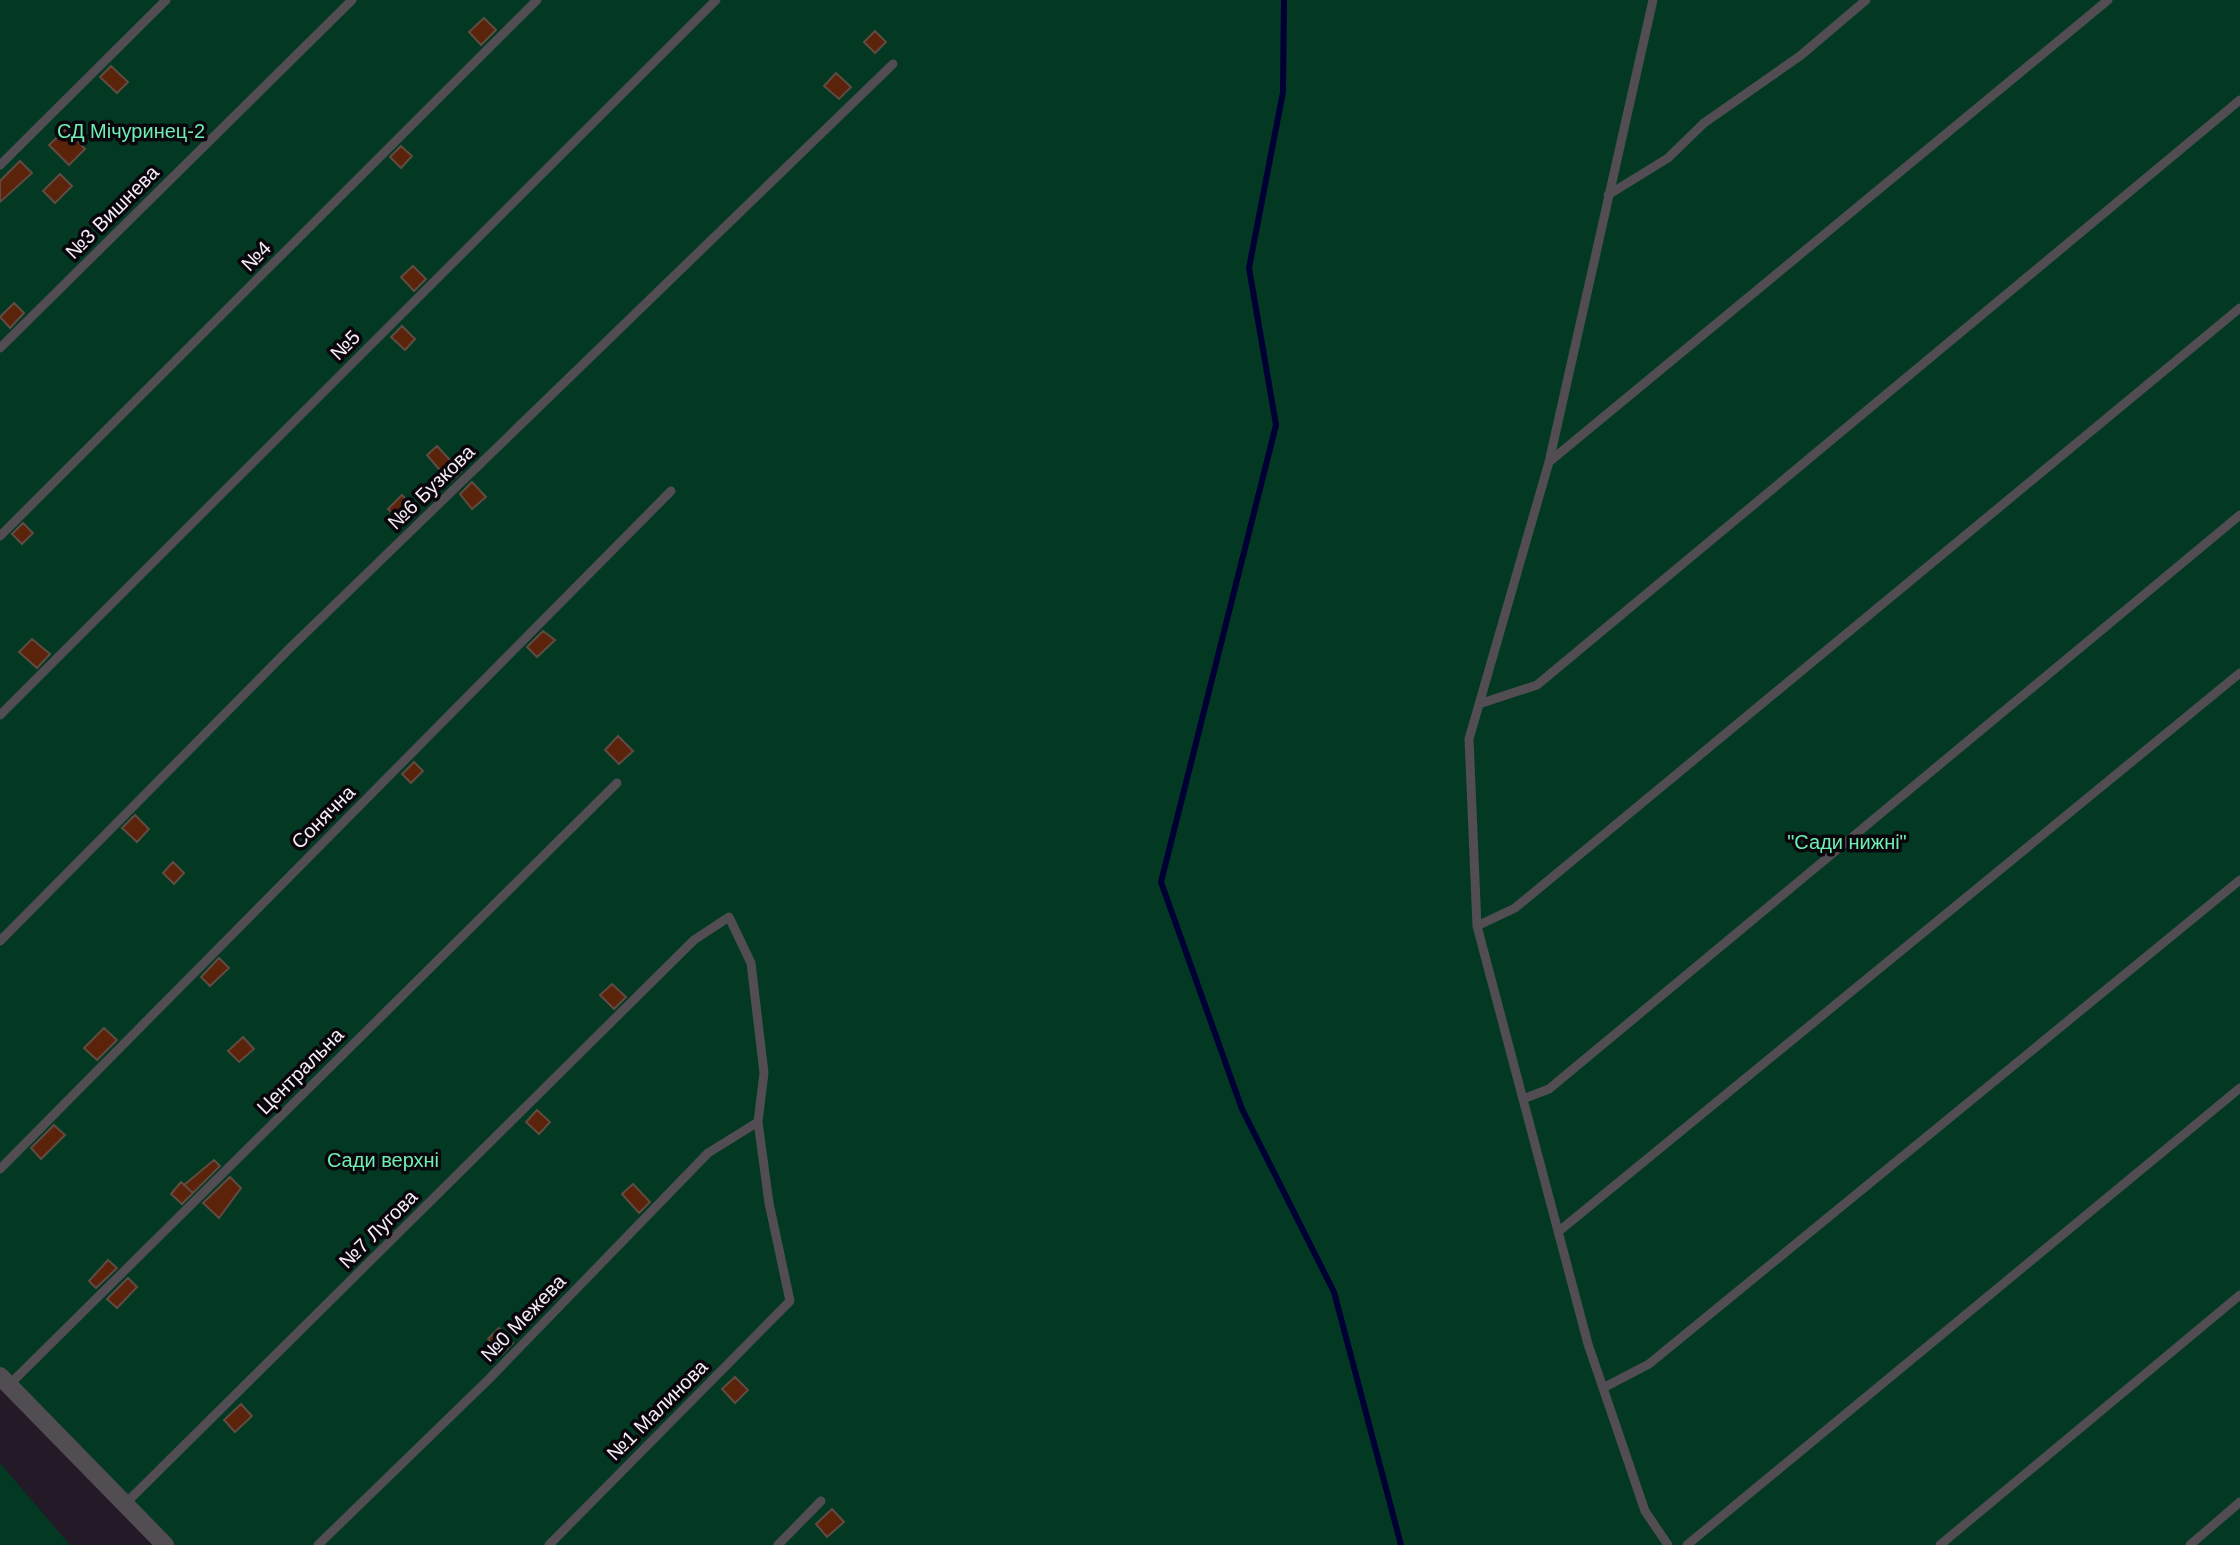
<svg xmlns="http://www.w3.org/2000/svg" width="2240" height="1545" viewBox="0 0 2240 1545" font-family="Arial,sans-serif">
	<style>
		.green { fill: #033823 }
		.lines { fill: none; stroke-linecap: round; stroke-linejoin: round }
		.stream { stroke: #000035; stroke-width: 6 }
		.building { fill: #5b230a; stroke: #604b43; stroke-width: 2 }
		.service { stroke: #524c53; stroke-width: 9 }
		.minor { stroke: #524c53; stroke-width: 18 }
		.labels { text-anchor: middle; dominant-baseline: central; stroke-width: 7; stroke-linejoin: round; paint-order: stroke }
		.park-label { font-size: 20px; fill: #6fefb3; stroke: #0a060c }
		.street-label { font-size: 20px; fill: #f6eef8; stroke: #0a060c }
	</style>
	<rect width="100%" height="100%" fill="#241927"/>
	<path class="green" d="M 0,0 L 2240,0 L 2240,1545 L 172,1545 L 0,1368 Z
		M 0,1463 L 70,1545 L 0,1545 Z"/>
	<g class="lines">
		<path class="stream" d="M 1284,0 L 1283,92 L 1249,268 L 1276,425 L 1161,882 L 1242,1109 L 1334,1292 L 1401,1545"/>
	</g>
	<path class="building" d="M 484,18 L 496,30 L 481,45 L 469,32 Z
		M 875,31 L 886,42 L 875,53 L 864,42 Z
		M 111,66 L 128,82 L 117,93 L 100,77 Z
		M 836,73 L 851,87 L 839,99 L 824,86 Z
		M 66,129 L 85,149 L 69,165 L 49,145 Z
		M 401,146 L 412,156 L 401,168 L 390,157 Z
		M 20,161 L 32,173 L 0,202 L 0,181 Z
		M 60,174 L 72,186 L 55,203 L 43,191 Z
		M 413,266 L 426,279 L 414,291 L 401,277 Z
		M 14,303 L 24,313 L 10,328 L 0,317 Z
		M 402,326 L 415,339 L 405,350 L 391,337 Z
		M 437,446 L 461,472 L 450,482 L 427,455 Z
		M 472,482 L 486,497 L 472,509 L 460,494 Z
		M 402,495 L 418,512 L 404,525 L 388,509 Z
		M 23,523 L 33,533 L 22,544 L 12,534 Z
		M 543,631 L 555,640 L 537,657 L 527,647 Z
		M 32,639 L 50,654 L 37,668 L 19,652 Z
		M 618,736 L 633,751 L 619,764 L 605,750 Z
		M 414,762 L 423,771 L 411,783 L 402,774 Z
		M 135,815 L 149,829 L 137,842 L 122,828 Z
		M 173,862 L 184,873 L 174,884 L 163,873 Z
		M 219,958 L 229,968 L 210,986 L 201,977 Z
		M 612,984 L 626,997 L 614,1009 L 600,995 Z
		M 104,1028 L 117,1040 L 97,1060 L 84,1048 Z
		M 243,1037 L 254,1049 L 239,1062 L 228,1051 Z
		M 537,1110 L 550,1122 L 539,1134 L 526,1122 Z
		M 54,1125 L 65,1135 L 41,1159 L 31,1148 Z
		M 214,1160 L 220,1166 L 193,1193 L 184,1185 Z
		M 230,1177 L 241,1188 L 219,1218 L 203,1203 Z
		M 181,1182 L 193,1193 L 182,1204 L 171,1194 Z
		M 633,1184 L 650,1202 L 639,1213 L 622,1194 Z
		M 108,1260 L 117,1268 L 96,1288 L 89,1281 Z
		M 128,1278 L 137,1287 L 117,1308 L 107,1299 Z
		M 499,1328 L 513,1343 L 502,1354 L 488,1339 Z
		M 735,1377 L 748,1390 L 735,1403 L 722,1389 Z
		M 241,1404 L 252,1416 L 235,1432 L 224,1420 Z
		M 832,1509 L 844,1522 L 827,1537 L 816,1524 Z"/>
	<g class="lines">
		<path class="service" d="M 1653,0 L 1549,462 L 1469,739 L 1477,926 L 1588,1344 L 1645,1511 L 1668,1545
			M 0,165 L 166,0
			M 1608,195 L 1668,158 L 1704,123 L 1800,56 L 1866,0
			M 0,348 L 352,0
			M 1549,462 L 2108,0
			M 0,536 L 537,0
			M 1479,704 L 1537,685 L 2240,100
			M 0,715 L 716,0
			M 1477,926 L 1515,908 L 2240,308
			M 0,941 L 290,648 L 893,64
			M 1523,1099 L 1549,1089 L 2240,515
			M 0,1169 L 671,491
			M 1558,1232 L 2240,673
			M 9,1385 L 617,783
			M 1603,1388 L 1649,1364 L 2240,880
			M 125,1504 L 694,940 L 729,917 L 751,963 L 764,1073 L 758,1122 L 769,1203 L 790,1301 L 549,1545
			M 318,1545 L 489,1379 L 708,1153 L 758,1122
			M 778,1545 L 821,1501
			M 1687,1545 L 2240,1088
			M 1940,1545 L 2240,1295
			M 2190,1545 L 2240,1502"/>
		<path class="minor" d="M 0,1376 L 165,1545"/>
	</g>
	<g class="labels">
		<g class="park-label">
			<text x="131" y="131">СД Мічуринец-2</text>
			<text x="1847" y="842">"Сади нижні"</text>
			<text x="383" y="1160">Сади верхні</text>
		</g>
		<g class="street-label">
			<text transform="translate(112 212) rotate(-45)">№3 Вишнева</text>
			<text transform="translate(256 256) rotate(-45)">№4</text>
			<text transform="translate(345 345) rotate(-45)">№5</text>
			<text transform="translate(431 487) rotate(-44)">№6 Бузкова</text>
			<text transform="translate(323 817) rotate(-45)">Сонячна</text>
			<text transform="translate(300 1071) rotate(-45)">Центральна</text>
			<text transform="translate(378 1229) rotate(-45)">№7 Лугова</text>
			<text transform="translate(523 1318) rotate(-46)">№0 Межева</text>
			<text transform="translate(657 1410) rotate(-45)">№1 Малинова</text>
		</g>
	</g>
</svg>
